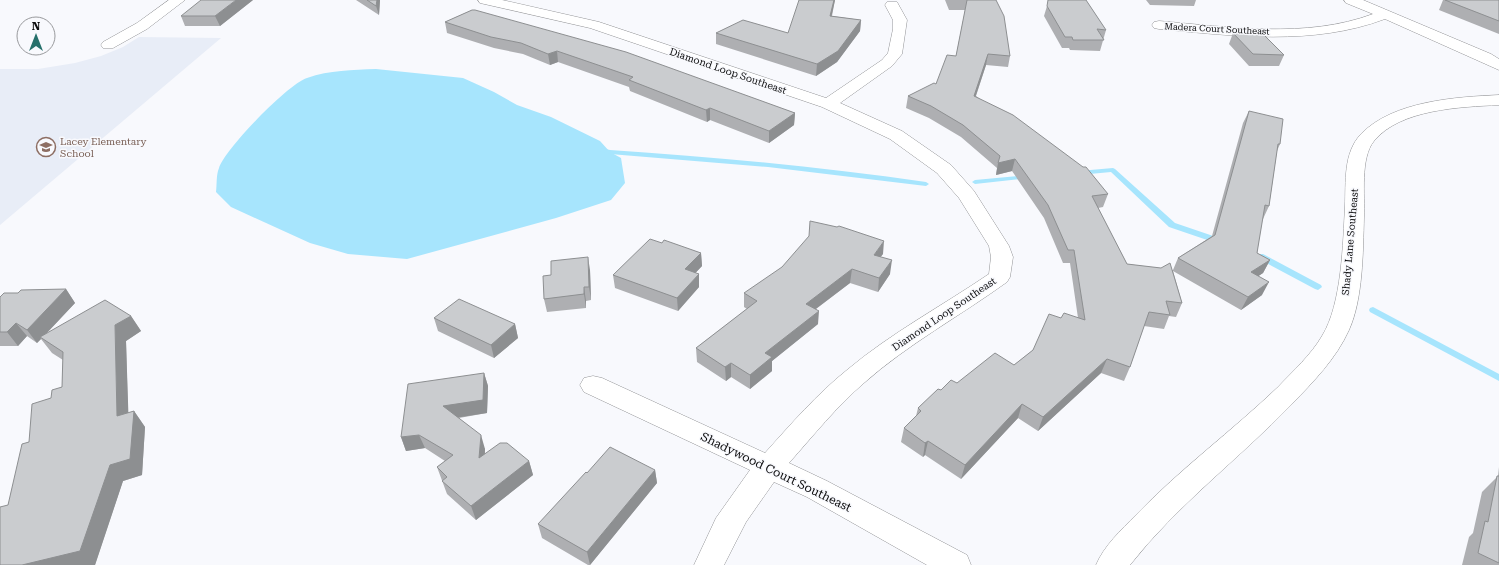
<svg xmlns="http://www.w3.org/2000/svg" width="1499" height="565" viewBox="0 0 1499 565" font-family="'Roboto Serif',serif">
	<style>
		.built { fill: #e8edf7 }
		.water { fill: #a7e5fd }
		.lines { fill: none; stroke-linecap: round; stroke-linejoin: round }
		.stream { fill: #a7e5fd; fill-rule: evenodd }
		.minor-casing { stroke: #929396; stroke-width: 1 }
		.minor { fill: #fff; fill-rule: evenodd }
		.wall { fill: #aeafb2 }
		.shaded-wall { fill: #8d8f91 }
		.building { fill: #cacccf; stroke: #8d8f91 }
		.labels { text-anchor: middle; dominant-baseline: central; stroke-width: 3; stroke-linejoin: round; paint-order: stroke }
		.far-street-label { font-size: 9px; fill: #0b0b0c; stroke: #f8f9fd }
		.street-label { font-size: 10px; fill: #0b0b0c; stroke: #f8f9fd }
		.education-label { font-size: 10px; fill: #785e54; stroke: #f8f9fd; text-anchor: start }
		.near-street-label { font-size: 12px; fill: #0b0b0c; stroke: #f8f9fd }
	</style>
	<rect width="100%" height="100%" fill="#f8f9fd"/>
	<path class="built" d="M 139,37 L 221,38 L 0,225 L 0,69 L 38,69 L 75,63 L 101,56 L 123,47 Z"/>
	<path class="water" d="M 376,69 L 463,78 L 494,92 L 517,105 L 551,117 L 600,141 L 610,152 L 621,158 L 625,183 L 611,200 L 556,218 L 407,259 L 348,254 L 310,243 L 231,207 L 216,192 C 217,185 216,175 219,168 C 225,149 288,84 307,78 C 330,70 352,70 376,69 Z"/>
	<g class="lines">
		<path class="stream" d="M 601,148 L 610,150 C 716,157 821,167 926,182 L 929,184 L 926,186 L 768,167 L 610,154 L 599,151 L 599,149 Z
			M 1113,168 L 1115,169 L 1175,223 L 1222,239 L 1223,241 L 1222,243 L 1216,243 L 1169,227 L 1111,172 L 1079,175 L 1076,173 L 1079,171 Z
			M 1028,175 L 1031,177 L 1030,178 L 975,184 L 972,182 L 975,180 Z
			M 1257,254 L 1263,254 L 1321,285 L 1322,287 L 1318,290 L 1315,289 L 1257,258 L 1256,256 Z
			M 1373,307 L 1499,374 L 1499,381 L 1370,312 L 1369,310 L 1370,308 Z"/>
		<g class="minor-casing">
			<path id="minor" d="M 169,0 L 185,0 L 147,29 L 113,48 L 103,48 L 101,45 L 103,42 L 137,23 Z
				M 478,0 L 502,0 L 599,22 L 826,98 L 882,60 L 888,53 L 893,29 L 893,20 L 885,5 L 887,2 L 897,2 L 907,20 L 902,54 L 892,66 L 840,103 L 902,131 L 951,165 L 974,191 L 1009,246 L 1013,257 L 1010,277 L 1007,282 C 960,316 908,344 864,383 C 837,406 813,436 789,463 L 827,481 L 967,555 L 971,565 L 927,565 L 807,497 L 774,482 L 746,522 L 724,565 L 694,565 L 716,518 L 750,470 L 584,392 L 580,385 L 584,378 L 593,376 L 602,378 L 765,453 C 791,424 817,394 847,370 C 891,333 942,306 989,274 L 991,257 L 989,246 L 959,198 L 937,173 L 890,139 L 822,107 L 590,28 L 480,3 Z
				M 1344,0 L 1363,0 L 1491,54 L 1499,59 L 1499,70 L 1385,19 C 1313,46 1234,36 1159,29 L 1154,28 L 1152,25 L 1154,22 L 1159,21 C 1229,27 1306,39 1373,14 L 1346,3 Z
				M 1499,95 L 1499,105 C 1461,107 1400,109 1374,141 C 1360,158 1365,196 1364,217 C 1363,252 1363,299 1349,330 C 1336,359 1313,382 1292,404 C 1239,459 1177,505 1130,565 L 1096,565 C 1104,546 1121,530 1136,515 C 1180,469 1232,431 1278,387 C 1293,371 1311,355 1322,336 C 1342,304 1343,242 1345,206 C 1346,182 1343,153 1361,134 C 1393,101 1456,97 1499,95 Z"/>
		</g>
		<use href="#minor" class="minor"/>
	</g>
	<path class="wall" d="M 253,0 L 220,26 L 185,26 L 181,16 Z
		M 356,0 L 380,0 L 379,15 Z
		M 835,0 L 832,16 L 861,20 L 860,31 L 837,62 L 816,76 L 716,44 L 716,33 L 788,33 Z
		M 945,0 L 996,0 L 1010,56 L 1008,67 L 986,65 L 976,96 L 1108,194 L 1103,207 L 1098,208 L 1127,264 L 1173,270 L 1178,258 L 1212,236 L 1243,123 L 1249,111 L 1280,144 L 1277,151 L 1269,206 L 1263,219 L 1262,219 L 1257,253 L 1270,260 L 1263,273 L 1258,276 L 1262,295 L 1241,310 L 1173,271 L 1182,303 L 1176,317 L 1169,316 L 1164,329 L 1144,326 L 1130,367 L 1124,381 L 1101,373 L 1038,431 L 1018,418 L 961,479 L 925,455 L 923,457 L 901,442 L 904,428 L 916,416 L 918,408 L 941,390 L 957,383 L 1014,365 L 1033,350 L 1061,318 L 1078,318 L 1070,263 L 1063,263 L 1044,218 L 1012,171 L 996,175 L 997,168 L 961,137 L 929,118 L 906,108 L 908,96 L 936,84 L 956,56 L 965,10 L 949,10 Z
		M 1146,0 L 1196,0 L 1194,6 L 1150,5 Z
		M 1443,0 L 1499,0 L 1499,34 L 1439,10 Z
		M 1047,6 L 1106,30 L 1100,51 L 1070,50 L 1069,48 L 1062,48 L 1044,16 Z
		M 472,10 L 795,113 L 794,125 L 769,143 L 710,120 L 707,122 L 630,91 L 629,87 L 558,62 L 550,65 L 523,54 L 494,48 L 447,33 L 445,22 Z
		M 1233,33 L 1284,55 L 1279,66 L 1249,66 L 1229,44 Z
		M 662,243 L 701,253 L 702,266 L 695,273 L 699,274 L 699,287 L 678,311 L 615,288 L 613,275 Z
		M 883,254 L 880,257 L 890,274 L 878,292 L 850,283 L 816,309 L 818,324 L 772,361 L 772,371 L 750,389 L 731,377 L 726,381 L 697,362 L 696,348 L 747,309 L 744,307 L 744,293 Z
		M 590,270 L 591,300 L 586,301 L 586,308 L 547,312 L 544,299 L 551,275 Z
		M 66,289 L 75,303 L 46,334 L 131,316 L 141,331 L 126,341 L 128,413 L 134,411 L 145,427 L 142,475 L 123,481 L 95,565 L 0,565 L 8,505 L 29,442 L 51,398 L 62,387 L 63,360 L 52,353 L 41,339 L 37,343 L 27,336 L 18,346 L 0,346 L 0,297 L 18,293 Z
		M 434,318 L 515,324 L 518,338 L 494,358 L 438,331 Z
		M 484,373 L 488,386 L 487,413 L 459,418 L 485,449 L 485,454 L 529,461 L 533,475 L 476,520 L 447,494 L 437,467 L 445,461 L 425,448 L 406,451 L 401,437 Z
		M 1499,467 L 1499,565 L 1462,565 L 1469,537 L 1473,533 L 1482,492 L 1498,476 Z
		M 655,470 L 657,483 L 590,565 L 588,565 L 542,538 L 538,524 Z"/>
	<path class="shaded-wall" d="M 236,0 L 253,0 L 220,26 L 215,16 Z
		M 377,0 L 380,0 L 379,15 L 376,6 Z
		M 834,0 L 835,0 L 829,27 L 830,16 Z
		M 861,20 L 860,31 L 837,62 L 816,76 L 817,64 Z
		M 557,51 L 558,62 L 550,65 L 548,54 Z
		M 988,54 L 986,65 L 972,107 L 974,96 Z
		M 710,108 L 710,120 L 707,122 L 706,110 Z
		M 795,113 L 794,125 L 769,143 L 769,131 Z
		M 1015,159 L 1012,171 L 996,175 L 998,163 Z
		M 884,241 L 883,254 L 872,268 L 874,255 Z
		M 701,253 L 702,266 L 686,283 L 685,269 Z
		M 588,257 L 590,270 L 591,300 L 589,287 Z
		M 892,260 L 890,274 L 878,292 L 879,278 Z
		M 1270,260 L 1263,273 L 1244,286 L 1251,272 Z
		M 852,269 L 850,283 L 805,317 L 806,304 Z
		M 699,274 L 699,287 L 678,311 L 677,298 Z
		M 1269,282 L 1262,295 L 1241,310 L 1248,297 Z
		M 584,287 L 586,301 L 586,308 L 584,294 Z
		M 66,289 L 75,303 L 42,338 L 40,337 L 41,339 L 37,343 L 27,330 Z
		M 819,311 L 818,324 L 772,361 L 772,371 L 750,389 L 750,375 L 765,353 Z
		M 131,316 L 141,331 L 126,341 L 129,432 L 117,416 L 115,325 Z
		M 16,323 L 27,336 L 18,346 L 7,332 Z
		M 515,324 L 518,338 L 494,358 L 491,345 Z
		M 1107,359 L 1101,373 L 1038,431 L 1043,417 Z
		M 731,363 L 731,377 L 726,381 L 725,367 Z
		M 484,373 L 488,386 L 487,413 L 448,419 L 443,406 Z
		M 1022,404 L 1018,418 L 961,479 L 965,465 Z
		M 134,411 L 145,427 L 142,475 L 123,481 L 95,565 L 22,565 L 110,465 Z
		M 419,435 L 425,448 L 406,451 L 401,437 Z
		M 481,435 L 485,449 L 484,472 L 479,458 Z
		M 928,441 L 925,455 L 923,457 L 925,443 Z
		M 529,461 L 533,475 L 476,520 L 471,506 Z
		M 655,470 L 657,483 L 590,565 L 587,552 Z"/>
	<path class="building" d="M 201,0 L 236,0 L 215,16 L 181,16 Z
		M 367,0 L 377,0 L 376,6 Z
		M 799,0 L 834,0 L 830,16 L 861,20 L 838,51 L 817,64 L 716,33 L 743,20 L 788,33 Z
		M 967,0 L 996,0 L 1004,16 L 1010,56 L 988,54 L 974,96 L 1013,115 L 1083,167 L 1086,167 L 1108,194 L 1092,196 L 1127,264 L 1161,268 L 1170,263 L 1182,303 L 1166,301 L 1170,315 L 1149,312 L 1130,367 L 1107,359 L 1043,417 L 1022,404 L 965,465 L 928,441 L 925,443 L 904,428 L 921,411 L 918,408 L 938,389 L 941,390 L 951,380 L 957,383 L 995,353 L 1014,365 L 1033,350 L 1049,314 L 1061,318 L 1064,313 L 1085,320 L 1074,250 L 1068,250 L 1048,205 L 1015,159 L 998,163 L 1000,156 L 963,125 L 931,106 L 908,96 L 934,83 L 936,84 L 947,55 L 956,56 Z
		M 1048,0 L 1086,0 L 1106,30 L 1097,29 L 1104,40 L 1073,40 L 1072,37 L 1065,37 L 1047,6 Z
		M 1445,0 L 1499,0 L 1499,21 Z
		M 472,10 L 475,10 L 626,52 L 795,113 L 769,131 L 710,108 L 706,110 L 629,80 L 633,77 L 557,51 L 548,54 L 521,43 L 491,37 L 445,22 Z
		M 1233,33 L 1263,34 L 1284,55 L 1253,54 Z
		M 1249,111 L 1283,119 L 1280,144 L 1278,144 L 1269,206 L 1265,205 L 1257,253 L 1270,260 L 1251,272 L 1269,282 L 1248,297 L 1178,258 L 1215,235 Z
		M 810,221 L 837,227 L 839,226 L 884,241 L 874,255 L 892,260 L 879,278 L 852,269 L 806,304 L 819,311 L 765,353 L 772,357 L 750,375 L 731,363 L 725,367 L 696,348 L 757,301 L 744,293 L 782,267 L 809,236 Z
		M 650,239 L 662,243 L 664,240 L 701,253 L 685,269 L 699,274 L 677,298 L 613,275 Z
		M 588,257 L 589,287 L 584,287 L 584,294 L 544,299 L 543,276 L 551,275 L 551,261 Z
		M 66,289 L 27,330 L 16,323 L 7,332 L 0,332 L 0,297 L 4,293 L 18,293 L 21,290 Z
		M 459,299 L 515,324 L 491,345 L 434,318 Z
		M 105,300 L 131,316 L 115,325 L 117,416 L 134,411 L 130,459 L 110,465 L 80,551 L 22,565 L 0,565 L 0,507 L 8,505 L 22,444 L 29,442 L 32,404 L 51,398 L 52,390 L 62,387 L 63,352 L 40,337 Z
		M 484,373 L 483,400 L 443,406 L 481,435 L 479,458 L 500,443 L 507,443 L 529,461 L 471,506 L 442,481 L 447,477 L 437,467 L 453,455 L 419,435 L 401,437 L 408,384 Z
		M 610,447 L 655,470 L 587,552 L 538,524 L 586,472 L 587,473 Z
		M 1497,476 L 1499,476 L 1499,563 L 1478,553 L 1485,521 L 1488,522 Z"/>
	<defs>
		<g id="school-ring" transform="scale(1)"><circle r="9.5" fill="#f8f9fd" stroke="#8d6e63" stroke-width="1.5"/><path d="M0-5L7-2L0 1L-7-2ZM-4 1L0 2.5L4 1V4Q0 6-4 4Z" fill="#8d6e63"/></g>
	</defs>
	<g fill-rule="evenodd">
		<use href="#school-ring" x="46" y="147"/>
	</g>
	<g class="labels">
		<g class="far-street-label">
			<text transform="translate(1217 29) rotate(3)">Madera Court Southeast</text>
		</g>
		<g class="street-label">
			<text transform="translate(728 71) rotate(19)">Diamond Loop Southeast</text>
			<text transform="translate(1350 242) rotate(-85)">Shady Lane Southeast</text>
			<text transform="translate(944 314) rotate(-34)">Diamond Loop Southeast</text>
		</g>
		<g class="education-label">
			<text x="60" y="141">Lacey Elementary<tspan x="60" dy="12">School</tspan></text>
		</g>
		<g class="near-street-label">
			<text transform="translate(776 472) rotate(26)">Shadywood Court Southeast</text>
		</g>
	</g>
	<g transform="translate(36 36)"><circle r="19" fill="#f8f9fd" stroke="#999a9d"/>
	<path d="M0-3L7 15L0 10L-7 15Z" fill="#26706b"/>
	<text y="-6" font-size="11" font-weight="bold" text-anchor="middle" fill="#0b0b0c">N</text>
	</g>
</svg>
